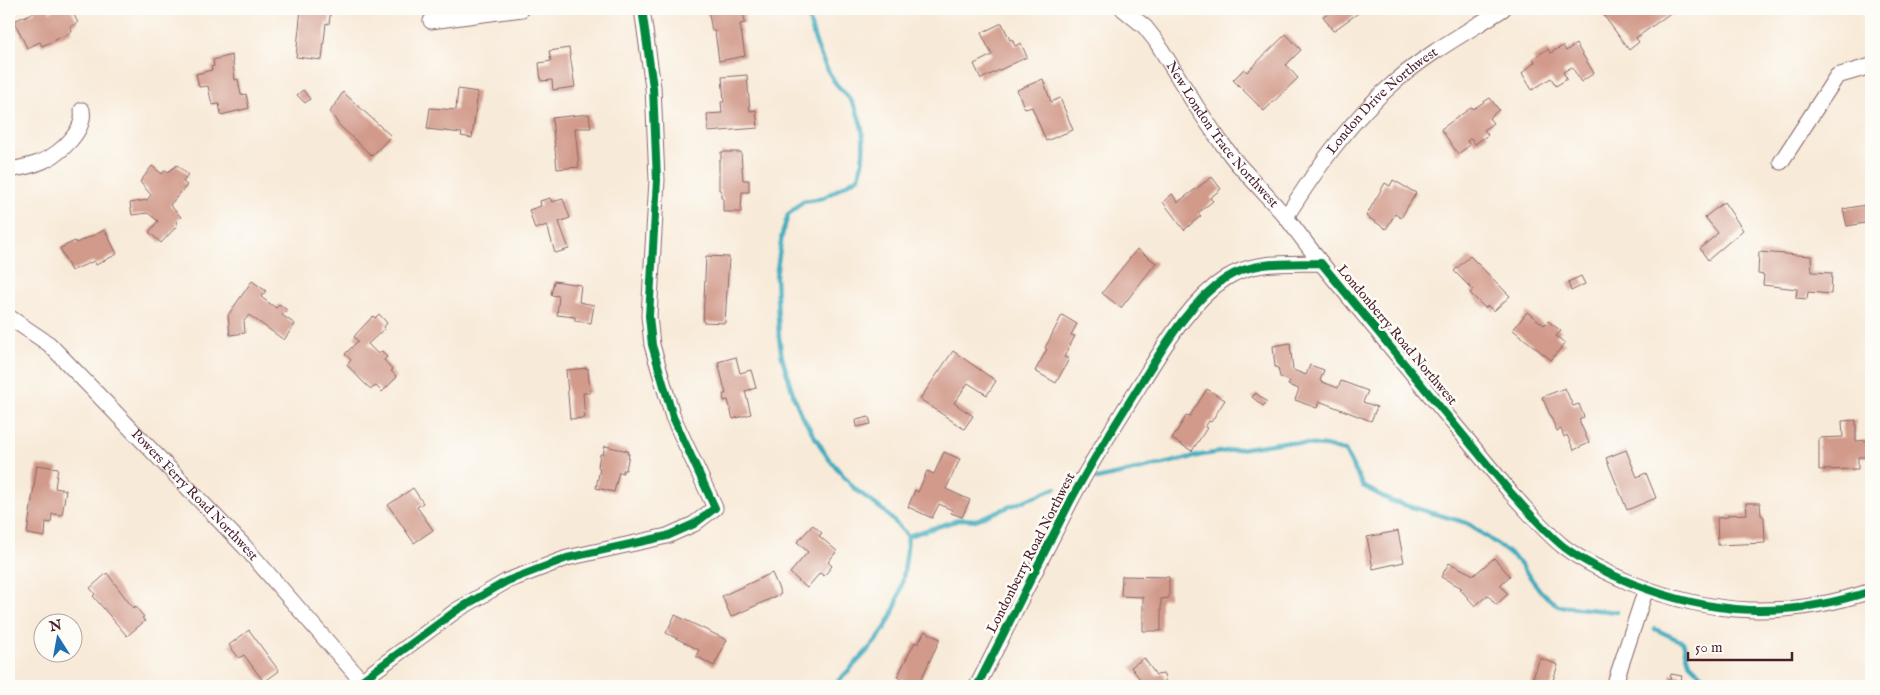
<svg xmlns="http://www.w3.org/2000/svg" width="1880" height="695" viewBox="0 0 1880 695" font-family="'IM FELL English',serif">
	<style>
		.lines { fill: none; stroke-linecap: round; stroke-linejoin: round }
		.stream { stroke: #3fabbe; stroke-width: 4.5 }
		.building { fill: #d19a8a }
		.minor-casing { stroke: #876668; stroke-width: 17 }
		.minor { stroke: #fff; stroke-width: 15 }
		.cycleway-casing { stroke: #fdfcf7; stroke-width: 11 }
		.cycleway { stroke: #00873e; stroke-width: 8 }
		.labels { text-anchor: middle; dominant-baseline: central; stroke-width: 5; stroke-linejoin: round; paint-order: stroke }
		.street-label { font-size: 14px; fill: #4a1f2b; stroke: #fdfcf7 }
	</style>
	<rect width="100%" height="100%" fill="#fdfcf7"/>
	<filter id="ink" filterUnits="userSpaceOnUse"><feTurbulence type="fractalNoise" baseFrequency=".02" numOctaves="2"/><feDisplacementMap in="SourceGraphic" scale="10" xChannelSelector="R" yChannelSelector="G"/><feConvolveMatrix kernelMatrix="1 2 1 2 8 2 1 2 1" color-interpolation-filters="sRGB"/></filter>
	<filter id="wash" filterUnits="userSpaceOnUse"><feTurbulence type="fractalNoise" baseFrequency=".0096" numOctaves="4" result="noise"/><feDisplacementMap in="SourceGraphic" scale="20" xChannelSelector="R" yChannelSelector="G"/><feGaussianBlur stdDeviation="1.12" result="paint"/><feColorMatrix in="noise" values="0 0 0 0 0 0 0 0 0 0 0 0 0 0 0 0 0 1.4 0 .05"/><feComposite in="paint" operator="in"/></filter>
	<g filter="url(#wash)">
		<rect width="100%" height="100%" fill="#f8ead8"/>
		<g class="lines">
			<path class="stream" d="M 807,9 C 812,34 820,59 834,81 C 839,88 845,93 850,99 C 866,123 866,150 859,177 L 823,198 L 803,201 L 788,215 L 782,235 L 776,276 L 779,337 L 782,357 L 794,397 L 802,416 L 828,458 L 855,489 L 884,511 L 908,536 C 905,572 901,609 878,638 C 865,655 848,670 834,686
				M 1097,479 L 1202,455 L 1284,442 L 1325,446 L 1345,451 L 1363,486 L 1391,501 L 1467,523 L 1501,547 L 1517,560 L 1542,593 L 1558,606 L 1617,612
				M 908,536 L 962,519 L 976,520 L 1056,488
				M 1655,629 L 1683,642 L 1690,664 L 1713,686"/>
		</g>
		<g id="blocks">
			<path class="building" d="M 34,9 L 49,9 L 50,12 L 56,9 L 71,9 L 78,23 L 70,27 L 72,32 L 42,46 L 40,42 L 27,48 L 14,21 L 35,12 Z
				M 301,9 L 331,9 L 329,24 L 326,23 L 322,60 L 296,57 Z
				M 708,9 L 743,10 L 745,23 L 740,24 L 745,56 L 719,61 L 715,31 L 712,31 Z
				M 1325,9 L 1364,9 L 1333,31 L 1323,16 L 1328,13 Z
				M 1608,9 L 1624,10 L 1676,9 L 1636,38 L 1639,42 L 1629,50 L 1602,13 Z
				M 1002,23 L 1010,40 L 1012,39 L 1015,46 L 1021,43 L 1027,57 L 981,79 L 974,64 L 992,55 L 981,33 Z
				M 1286,34 L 1301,50 L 1286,65 L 1298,78 L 1264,111 L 1233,80 L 1244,69 L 1247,72 Z
				M 1576,44 L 1594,73 L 1581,82 L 1572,67 L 1563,72 L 1567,79 L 1556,86 L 1551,78 L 1532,90 L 1522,73 L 1535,62 L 1533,58 L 1548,49 L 1550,53 L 1563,46 L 1566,51 Z
				M 569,48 L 575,87 L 553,90 L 552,80 L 541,81 L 539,63 L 551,61 L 549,51 Z
				M 232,55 L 235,80 L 238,79 L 241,95 L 246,94 L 249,108 L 221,115 L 219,104 L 212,105 L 208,86 L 199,87 L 196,74 L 212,70 L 211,67 L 214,66 L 213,60 Z
				M 747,75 L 750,111 L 756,110 L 758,128 L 708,132 L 707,114 L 722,113 L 721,102 L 724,102 L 722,77 Z
				M 1043,79 L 1051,102 L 1060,98 L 1073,130 L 1046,141 L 1032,107 L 1025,109 L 1017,90 Z
				M 458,89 L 478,92 L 472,138 L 461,136 L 462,133 L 427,129 L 430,108 L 456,110 Z
				M 303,90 L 310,99 L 305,103 L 297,95 Z
				M 343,92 L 391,136 L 372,156 L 339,125 L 330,112 Z
				M 1490,98 L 1499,110 L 1489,118 L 1493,123 L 1484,130 L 1488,135 L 1475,144 L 1471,138 L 1467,141 L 1470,145 L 1458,154 L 1441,129 L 1472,107 L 1473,109 Z
				M 589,114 L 591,128 L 575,128 L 579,167 L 557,169 L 552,118 Z
				M 721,152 L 741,152 L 743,180 L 749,180 L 749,192 L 742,192 L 741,212 L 723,212 L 723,198 L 721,198 L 721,190 L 719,190 L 719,160 L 721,159 Z
				M 177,165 L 188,175 L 183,182 L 187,185 L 170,205 L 181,217 L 176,222 L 177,226 L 161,243 L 149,232 L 158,221 L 148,213 L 132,215 L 130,203 L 147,200 L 151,195 L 140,182 L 152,166 L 162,174 L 165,170 L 168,172 Z
				M 1212,177 L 1221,189 L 1210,198 L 1213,201 L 1198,213 L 1201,216 L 1184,230 L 1163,202 L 1172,194 L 1178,202 Z
				M 1393,180 L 1416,193 L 1401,218 L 1395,214 L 1386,229 L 1366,216 L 1385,183 L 1390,186 Z
				M 550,198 L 552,202 L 563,199 L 570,218 L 559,222 L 569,249 L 555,253 L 547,225 L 535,229 L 529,210 L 541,206 L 540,201 Z
				M 1724,202 L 1743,230 L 1708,260 L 1700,249 L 1718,233 L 1705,217 Z
				M 1871,204 L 1871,222 L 1847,226 L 1843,209 Z
				M 105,230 L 117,254 L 96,265 L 94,261 L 71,271 L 60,248 L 75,241 L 76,243 Z
				M 1137,249 L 1156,263 L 1121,308 L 1102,293 Z
				M 1759,252 L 1811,256 L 1812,272 L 1832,273 L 1831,294 L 1808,292 L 1807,299 L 1796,298 L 1797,289 L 1763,285 L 1764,275 L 1758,274 Z
				M 706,256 L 729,257 L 725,323 L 703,322 Z
				M 1470,256 L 1510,296 L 1494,311 L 1488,306 L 1485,308 L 1470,293 L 1473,290 L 1454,271 Z
				M 1581,276 L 1585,284 L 1571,291 L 1568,282 Z
				M 252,281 L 266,291 L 261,297 L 276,308 L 279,304 L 287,310 L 282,315 L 295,324 L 284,340 L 249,315 L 244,321 L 245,333 L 230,335 L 228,315 Z
				M 554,281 L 581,285 L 579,302 L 594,305 L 591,323 L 575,321 L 575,317 L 557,315 L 559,296 L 551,295 Z
				M 1527,312 L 1544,325 L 1548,321 L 1561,331 L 1556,336 L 1565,343 L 1551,360 L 1513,330 Z
				M 379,314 L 387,323 L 384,327 L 385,328 L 368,344 L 378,354 L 382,351 L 387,357 L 384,360 L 393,370 L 391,371 L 397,377 L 382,392 L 376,386 L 371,389 L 363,382 L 347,365 L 351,360 L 345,354 L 358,341 L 354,337 L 357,333 L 373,316 L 375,318 Z
				M 1062,315 L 1077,324 L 1071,335 L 1075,336 L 1064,357 L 1069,359 L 1056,383 L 1035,371 L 1047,349 L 1045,348 Z
				M 1290,343 L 1293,370 L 1306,375 L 1310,365 L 1324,370 L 1320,381 L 1338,388 L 1341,381 L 1368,391 L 1363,402 L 1377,407 L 1371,421 L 1319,401 L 1317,408 L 1295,400 L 1299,389 L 1288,385 L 1290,381 L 1280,377 L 1278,368 L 1275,367 L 1273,346 Z
				M 953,351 L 996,381 L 987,395 L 968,383 L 954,403 L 973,416 L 964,429 L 920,399 Z
				M 736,357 L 740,373 L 751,370 L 756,388 L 745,391 L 751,414 L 733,419 L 728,400 L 724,401 L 723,394 L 726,394 L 718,362 Z
				M 588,368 L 590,393 L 583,393 L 585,418 L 570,419 L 566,370 Z
				M 1565,388 L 1573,406 L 1579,404 L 1584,417 L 1579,420 L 1589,443 L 1574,450 L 1567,435 L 1564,437 L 1561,429 L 1557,431 L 1542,397 Z
				M 1207,389 L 1225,400 L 1211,422 L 1209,421 L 1205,427 L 1207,428 L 1192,451 L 1172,439 L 1186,416 L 1189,417 Z
				M 1256,393 L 1267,402 L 1263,406 L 1252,397 Z
				M 869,417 L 871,424 L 857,427 L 856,420 Z
				M 1856,420 L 1856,441 L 1871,440 L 1871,457 L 1858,457 L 1858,469 L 1819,470 L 1819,438 L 1843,437 L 1842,421 Z
				M 605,446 L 628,451 L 627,454 L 629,454 L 626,470 L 623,470 L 623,473 L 619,472 L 614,492 L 596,488 L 600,468 L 598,467 L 600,454 L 603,454 Z
				M 1626,450 L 1637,477 L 1646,473 L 1656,498 L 1627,510 L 1606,458 Z
				M 944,452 L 960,459 L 946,489 L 970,500 L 962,517 L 951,513 L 952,510 L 939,504 L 932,518 L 908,507 L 915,490 L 918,492 L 927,471 L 934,474 Z
				M 37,465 L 58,468 L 55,488 L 66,490 L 62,515 L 52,514 L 51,523 L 46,522 L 45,537 L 27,534 Z
				M 413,488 L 423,503 L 417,507 L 433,530 L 414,543 L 388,505 Z
				M 1746,503 L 1760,503 L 1761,515 L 1764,517 L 1765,543 L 1718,545 L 1717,518 L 1728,517 L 1728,515 L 1747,514 Z
				M 813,525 L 822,533 L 819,536 L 837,551 L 828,562 L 832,566 L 824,576 L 820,573 L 807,588 L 790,573 L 808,552 L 797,542 Z
				M 1398,531 L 1404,562 L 1373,569 L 1367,537 Z
				M 1494,558 L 1510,576 L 1500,585 L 1508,594 L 1496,605 L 1488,595 L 1475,606 L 1460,589 L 1462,588 L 1441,577 L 1449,563 L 1474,575 Z
				M 107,573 L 133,608 L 135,606 L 144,617 L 142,618 L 145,621 L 127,636 L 93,596 L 95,594 L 90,588 Z
				M 772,573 L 781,594 L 731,617 L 722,596 Z
				M 1122,576 L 1169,577 L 1169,598 L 1161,599 L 1161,631 L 1143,631 L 1143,597 L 1121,596 Z
				M 675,615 L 727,640 L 714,666 L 696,656 L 699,650 L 666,633 Z
				M 249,630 L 279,671 L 264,682 L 244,655 L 239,658 L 229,645 Z
				M 925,631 L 940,639 L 918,686 L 915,686 L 897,677 L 915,642 L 918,644 Z
				M 1144,658 L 1156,675 L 1164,674 L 1166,686 L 1142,686 L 1142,682 L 1131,667 Z
				M 1540,658 L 1558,665 L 1551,686 L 1530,686 Z
				M 1671,674 L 1682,676 L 1680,686 L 1669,686 Z"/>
		</g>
	</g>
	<g filter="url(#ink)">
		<use href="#blocks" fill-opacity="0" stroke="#876668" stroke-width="1"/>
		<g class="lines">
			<g class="minor-casing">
				<g id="minor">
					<path id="s1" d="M 1123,9 L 1145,27 L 1156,41 L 1196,106 L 1220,141 L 1237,163 L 1286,217 L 1321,263"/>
					<path d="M 431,21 L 522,9"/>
					<path d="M 1781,162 L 1837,76 L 1871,66"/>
					<path d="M 9,170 C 21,168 32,166 43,161 C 61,153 86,130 82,110"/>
					<path id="s2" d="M 1286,217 C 1317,168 1351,119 1396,81 C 1428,53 1467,32 1503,9"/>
					<path id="s3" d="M 9,317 L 49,344 L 244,546 L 366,686"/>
					<path d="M 354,686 L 457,610 L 507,581 L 567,558 L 667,536 L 694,524 L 715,508 L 673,417 L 652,345 L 649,316 L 657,180 L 653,87 L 642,9"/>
					<path d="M 977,686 C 1009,624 1039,562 1071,500 C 1092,460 1117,422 1141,383 C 1163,348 1190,301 1226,278 C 1254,260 1290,264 1321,263 L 1511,493 C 1528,511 1544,531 1564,547 C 1584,562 1607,573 1631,583 C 1713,616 1786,619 1871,591"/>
					<path d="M 1614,686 L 1646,589"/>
				</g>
			</g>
			<use href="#minor" class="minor"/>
			<g class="cycleway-casing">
				<path id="cycleway" d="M 354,686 L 457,610 L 507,581 L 567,558 L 667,536 L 694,524 L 715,508 L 673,417 L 652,345 L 649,316 L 657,180 L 653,87 L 642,9
					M 977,686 C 1009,624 1039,562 1071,500 C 1092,460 1117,422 1141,383 C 1163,348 1190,301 1226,278 C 1254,260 1290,264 1321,263 L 1511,493 C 1528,511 1544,531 1564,547 C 1584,562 1607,573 1631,583 C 1713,616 1786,619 1871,591"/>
			</g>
			<use href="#cycleway" class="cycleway"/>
		</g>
	</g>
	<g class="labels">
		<g class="street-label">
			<text stroke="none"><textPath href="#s2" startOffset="152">London Drive Northwest</textPath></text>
			<text stroke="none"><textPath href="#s1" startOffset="161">New London Trace Northwest</textPath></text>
			<text transform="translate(1397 335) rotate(50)">Londonberry Road Northwest</text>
			<text stroke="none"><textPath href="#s3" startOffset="258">Powers Ferry Road Northwest</textPath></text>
			<text transform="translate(1031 553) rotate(-63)">Londonberry Road Northwest</text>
		</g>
	</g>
	<rect width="1880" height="695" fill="none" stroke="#fdfcf7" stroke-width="30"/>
	<g transform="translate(58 638) rotate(349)"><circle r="24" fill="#fdfcf7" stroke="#b5a4a5"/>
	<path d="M0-4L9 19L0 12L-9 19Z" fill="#1f6fb2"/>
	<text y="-8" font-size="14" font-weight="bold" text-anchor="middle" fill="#4a1f2b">N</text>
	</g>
	<path d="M1688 652v8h104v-8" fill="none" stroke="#4a1f2b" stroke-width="2.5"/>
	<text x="1695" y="652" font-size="15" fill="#4a1f2b" stroke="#fdfcf7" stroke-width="4" paint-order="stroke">50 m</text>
</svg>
